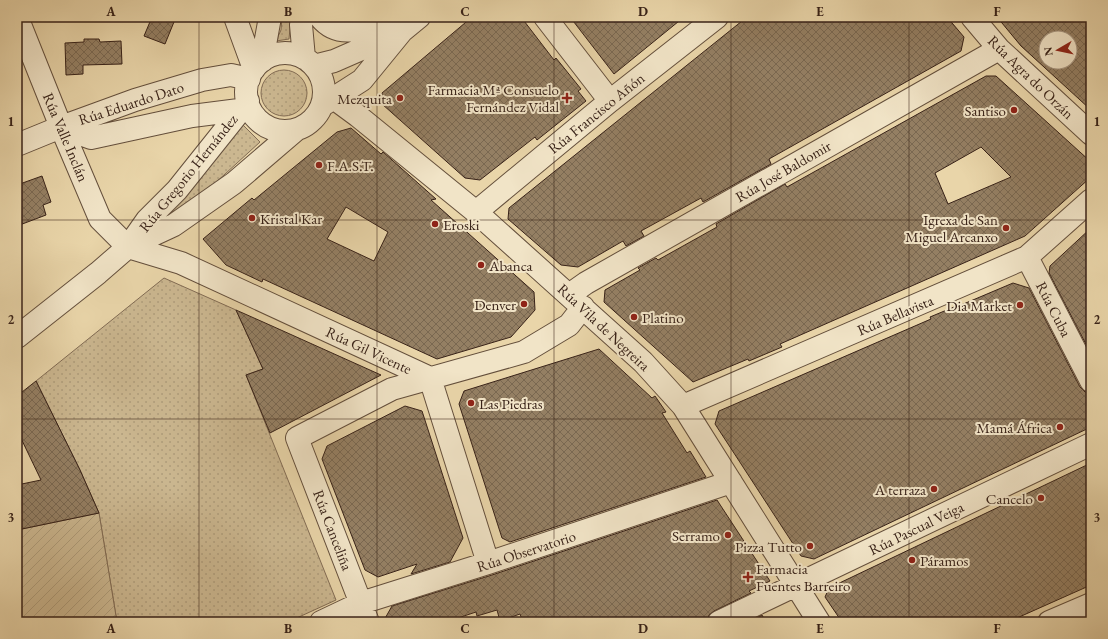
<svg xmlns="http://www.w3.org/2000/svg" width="1108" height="639" viewBox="0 0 1108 639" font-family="'EB Garamond',serif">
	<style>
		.grass { fill: url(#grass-dots); stroke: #826c54 }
		.garden { fill: url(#garden-furrows); stroke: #826c54 }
		.building { fill: url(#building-cross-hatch); stroke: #382218; fill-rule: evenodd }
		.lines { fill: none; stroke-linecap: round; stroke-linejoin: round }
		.minor-casing { stroke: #644f3c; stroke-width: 24 }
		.minor { stroke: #f1e4c7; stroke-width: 22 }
		.grid { fill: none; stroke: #382218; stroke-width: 1; stroke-opacity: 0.55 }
		.poi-dot { fill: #8f2418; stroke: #f1e4c7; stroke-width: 1.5 }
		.labels { text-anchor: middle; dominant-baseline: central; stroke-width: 4; stroke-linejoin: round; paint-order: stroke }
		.street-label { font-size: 15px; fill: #382218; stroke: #f1e4c7 }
		.poi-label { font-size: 15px; fill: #382218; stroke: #f1e4c7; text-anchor: end }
		.neatline { fill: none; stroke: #382218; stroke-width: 1.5 }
		.grid-label { font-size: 13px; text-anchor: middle; font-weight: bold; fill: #382218 }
	</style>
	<defs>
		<pattern id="grass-dots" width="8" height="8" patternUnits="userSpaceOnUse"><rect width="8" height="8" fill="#cbb790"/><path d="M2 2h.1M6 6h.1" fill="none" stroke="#af9d7b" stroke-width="1.8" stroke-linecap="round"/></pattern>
		<pattern id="garden-furrows" width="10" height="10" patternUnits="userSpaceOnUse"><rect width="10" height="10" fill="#cbb790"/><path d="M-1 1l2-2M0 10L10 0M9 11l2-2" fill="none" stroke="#af9d7b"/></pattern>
		<pattern id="building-cross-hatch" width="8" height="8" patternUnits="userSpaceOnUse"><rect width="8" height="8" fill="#947f63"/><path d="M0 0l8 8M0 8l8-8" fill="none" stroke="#7a6851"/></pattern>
	</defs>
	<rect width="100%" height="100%" fill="#e9d5a9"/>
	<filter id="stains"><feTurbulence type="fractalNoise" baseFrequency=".005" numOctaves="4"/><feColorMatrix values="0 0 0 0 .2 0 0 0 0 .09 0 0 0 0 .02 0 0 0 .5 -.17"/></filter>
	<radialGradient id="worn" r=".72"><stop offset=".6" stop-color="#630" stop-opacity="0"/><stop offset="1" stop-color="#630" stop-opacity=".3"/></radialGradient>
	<path class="grass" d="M 282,17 L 291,17 L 289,39 L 276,41 L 281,30 Z
		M261 93a23 23 0 1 1 46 0a23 23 0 1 1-46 0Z
		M 241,123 L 260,142 L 213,185 L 158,226 Z
		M 164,278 L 236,310 L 263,369 L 246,375 L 336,600 L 288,622 L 272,622 L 271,618 L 259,622 L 117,622 L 99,513 L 80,470 L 36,381 Z"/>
	<path class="garden" d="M 99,513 L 117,622 L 17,622 L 17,530 Z"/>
	<path class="building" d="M 152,17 L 176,17 L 165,44 L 144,36 Z
		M 472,17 L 521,17 L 554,60 L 556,58 L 581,89 L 578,91 L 586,101 L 537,140 L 535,137 L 480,180 L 465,178 L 382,104 L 382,93 Z
		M 570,17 L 684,17 L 614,74 Z
		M 747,17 L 947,17 L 964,37 L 961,51 L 769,159 L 771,164 L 703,202 L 701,198 L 641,231 L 644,236 L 626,246 L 623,241 L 578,267 L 561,265 L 508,219 L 509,208 Z
		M 997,17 L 1091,17 L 1091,110 L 1021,46 ZM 1046,38 L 1070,38 L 1070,62 L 1046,62 Z
		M 84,39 L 99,39 L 100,42 L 121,41 L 122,64 L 83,65 L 83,74 L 66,75 L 65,43 L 84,42 Z
		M 986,76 L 996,76 L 1091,162 L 1091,177 L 1025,236 L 780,344 L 782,347 L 749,361 L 748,359 L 693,382 L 604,302 L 605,290 L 640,270 L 638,268 L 656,258 L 658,260 L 717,227 L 716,224 L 785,184 L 787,187 ZM 981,147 L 1011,177 L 948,204 L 935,173 Z
		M 351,128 L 381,154 L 383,152 L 436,199 L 431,200 L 534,292 L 535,310 L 511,337 L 437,359 L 263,279 L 262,282 L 226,265 L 203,239 L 252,198 L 254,200 L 337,132 ZM 346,207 L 388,232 L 374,261 L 327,239 Z
		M 42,176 L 51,202 L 43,205 L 46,215 L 17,226 L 17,185 Z
		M 1091,228 L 1091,354 L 1049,273 L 1050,266 Z
		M 1013,283 L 1029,288 L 1080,387 L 1085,392 L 1091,393 L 1091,427 L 814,559 L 801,556 L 715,424 L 719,411 L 931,319 L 930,317 L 954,307 L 954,308 Z
		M 236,310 L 272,326 L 381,375 L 270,433 L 246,375 L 263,369 Z
		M 599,349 L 652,398 L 655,396 L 666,412 L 662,413 L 687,453 L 690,451 L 706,477 L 510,542 L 502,538 L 459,404 L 464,391 Z
		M 36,381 L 80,470 L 99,513 L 17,530 L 17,485 L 41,480 L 17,430 L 17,396 Z
		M 405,406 L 422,411 L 463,538 L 450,562 L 411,574 L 417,564 L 378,577 L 365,570 L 322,459 L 327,446 Z
		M 1091,463 L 1091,585 L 1008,622 L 842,622 L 825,597 L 829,588 Z
		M 717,500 L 770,581 L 749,591 L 751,593 L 714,611 L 709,615 L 707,622 L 523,622 L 520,614 L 500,621 L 497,610 L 477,616 L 476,612 L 446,622 L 383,622 L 392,606 L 492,575 Z
		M 762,615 L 766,622 L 748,622 Z"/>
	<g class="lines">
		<g class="minor-casing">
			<path id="minor" d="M 17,17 L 61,127 L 100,219 L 128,247 L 181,263 L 430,378 L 488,563
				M 235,17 L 254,69
				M 302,17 L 301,25 L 304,58
				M 320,17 C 339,41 368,28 390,17
				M 545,17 L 610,101
				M 972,17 L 999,49 L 1091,134
				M246 92a39 39 0 1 1 78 0a39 39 0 1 1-78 0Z
				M 262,61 L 270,17
				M 314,66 L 334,61 L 398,33
				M 324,91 L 358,116 L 476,212 L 643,362 L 683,406 L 819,622
				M 323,105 L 362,80 L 402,31 L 419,17
				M 61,127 L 91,138 L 192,116 L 239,110
				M 17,145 L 61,127 L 135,100 L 202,80 L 231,75 L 249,79
				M 476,212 L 610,101 L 717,17
				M 131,245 L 174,225 L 234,183 L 296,130
				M 1027,257 L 1091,381
				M 569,295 L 586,283 L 999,49
				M 17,337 L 98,273 L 128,247 L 147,220 L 177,190 L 248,101
				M 683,406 L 1027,257 L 1091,200
				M 321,622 L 361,603 L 488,563 L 731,482
				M 368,622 L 297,438 L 392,389 L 524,352 L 569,325 L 583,307
				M 719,622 L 1091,444
				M 1049,622 L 1091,604"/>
		</g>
		<use href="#minor" class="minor"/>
	</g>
	<path class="grid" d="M 199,17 L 199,622M 377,17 L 377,622M 554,17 L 554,622M 731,17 L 731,622M 909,17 L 909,622M 17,220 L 1091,220M 17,419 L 1091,419"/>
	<g class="poi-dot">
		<circle cx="400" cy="98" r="4"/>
		<path d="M565 92h4v4h4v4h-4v4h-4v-4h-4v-4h4z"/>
		<circle cx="1014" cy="110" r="4"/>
		<circle cx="319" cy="165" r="4"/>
		<circle cx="252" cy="218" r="4"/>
		<circle cx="435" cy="224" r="4"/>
		<circle cx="1006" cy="228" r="4"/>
		<circle cx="481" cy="265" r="4"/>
		<circle cx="524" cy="304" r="4"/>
		<circle cx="1020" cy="305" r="4"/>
		<circle cx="634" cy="317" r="4"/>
		<circle cx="471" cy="403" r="4"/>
		<circle cx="1060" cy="427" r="4"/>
		<circle cx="934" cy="489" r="4"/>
		<circle cx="1041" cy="498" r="4"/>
		<circle cx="728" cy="535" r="4"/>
		<circle cx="810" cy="546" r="4"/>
		<circle cx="912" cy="560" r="4"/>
		<path d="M746 571h4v4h4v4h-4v4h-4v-4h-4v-4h4z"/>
	</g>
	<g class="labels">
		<g class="street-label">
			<text transform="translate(1031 77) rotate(44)">Rúa Agra do Orzán</text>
			<text transform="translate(131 103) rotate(-18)">Rúa Eduardo Dato</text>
			<text transform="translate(596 113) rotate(-39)">Rúa Francisco Añón</text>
			<text transform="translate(66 137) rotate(67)">Rúa Valle Inclán</text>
			<text transform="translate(783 171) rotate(-30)">Rúa José Baldomir</text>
			<text transform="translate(188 173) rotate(-51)">Rúa Gregorio Hernández</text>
			<text transform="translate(1054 309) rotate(63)">Rúa Cuba</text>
			<text transform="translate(895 315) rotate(-23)">Rúa Bellavista</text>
			<text transform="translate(604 327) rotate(43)">Rúa Vila de Negreira</text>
			<text transform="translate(369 350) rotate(25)">Rúa Gil Vicente</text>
			<text transform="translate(916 528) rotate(-26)">Rúa Pascual Veiga</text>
			<text transform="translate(333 530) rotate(69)">Rúa Canceliña</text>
			<text transform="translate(526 551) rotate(-18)">Rúa Observatorio</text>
		</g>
		<g class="poi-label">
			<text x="559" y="89">Farmacia Mª Consuelo<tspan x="559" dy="17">Fernández Vidal</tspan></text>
			<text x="392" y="98">Mezquita</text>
			<text x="1006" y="110">Santiso</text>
			<text x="327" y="165" text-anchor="start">F.A.S.T.</text>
			<text x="260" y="218" text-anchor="start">Kristal Kar</text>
			<text x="998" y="219">Igrexa de San<tspan x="998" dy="17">Miguel Arcanxo</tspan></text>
			<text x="443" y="224" text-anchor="start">Eroski</text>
			<text x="489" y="265" text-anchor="start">Abanca</text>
			<text x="516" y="304">Denver</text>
			<text x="1012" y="305">Dia Market</text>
			<text x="642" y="317" text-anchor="start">Platino</text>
			<text x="479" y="403" text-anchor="start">Las Piedras</text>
			<text x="1052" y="427">Mamá África</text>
			<text x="926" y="489">A terraza</text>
			<text x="1033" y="498">Cancelo</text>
			<text x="720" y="535">Serramo</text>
			<text x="802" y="546">Pizza Tutto</text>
			<text x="920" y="560" text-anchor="start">Páramos</text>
			<text x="756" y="568" text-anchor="start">Farmacia<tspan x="756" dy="17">Fuentes Barreiro</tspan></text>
		</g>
	</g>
	<rect width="1108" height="639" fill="none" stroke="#e9d5a9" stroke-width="44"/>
	<g transform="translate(1058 50) rotate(261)"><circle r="19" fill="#f1e4c7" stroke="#a79681"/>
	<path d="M0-3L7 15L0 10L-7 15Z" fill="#8f2418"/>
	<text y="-6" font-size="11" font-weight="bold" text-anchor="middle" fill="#382218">N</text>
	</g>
	<rect x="22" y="22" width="1064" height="595" class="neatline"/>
	<g class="grid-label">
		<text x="111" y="16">A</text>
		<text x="288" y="16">B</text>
		<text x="465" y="16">C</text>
		<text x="643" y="16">D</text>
		<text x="820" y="16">E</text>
		<text x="997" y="16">F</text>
		<text x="11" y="126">1</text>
		<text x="1097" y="126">1</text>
		<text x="11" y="324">2</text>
		<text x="1097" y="324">2</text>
		<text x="11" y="522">3</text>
		<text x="1097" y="522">3</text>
		<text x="111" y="633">A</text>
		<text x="288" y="633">B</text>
		<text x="465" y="633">C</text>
		<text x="643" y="633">D</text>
		<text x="820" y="633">E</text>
		<text x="997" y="633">F</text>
	</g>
	<rect width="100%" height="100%" filter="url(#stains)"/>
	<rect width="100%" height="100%" fill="url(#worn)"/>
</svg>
